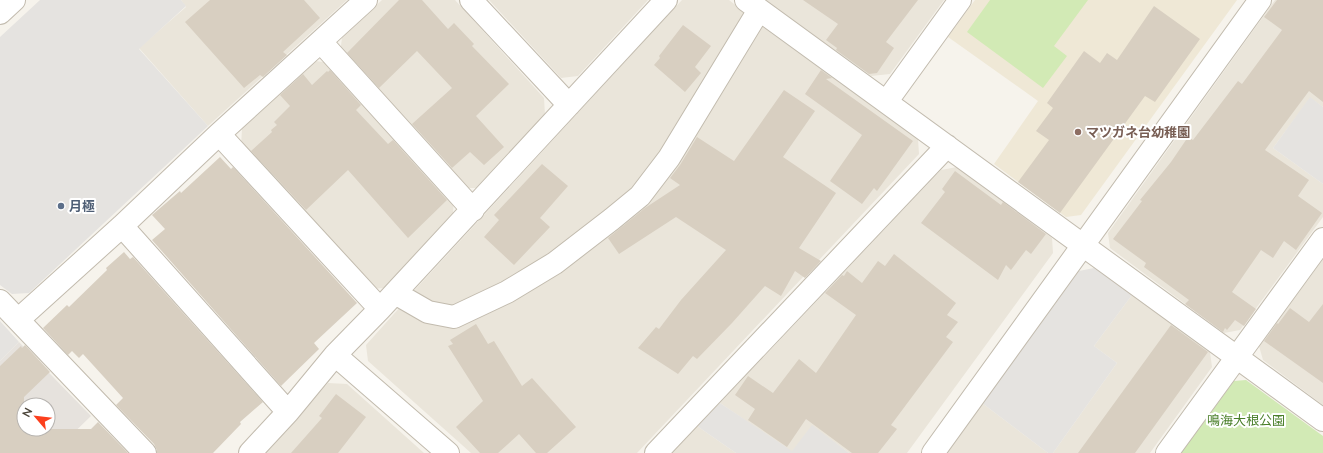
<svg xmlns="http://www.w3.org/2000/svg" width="1323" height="453" viewBox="0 0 1323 453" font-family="Lato,'Noto Sans JP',sans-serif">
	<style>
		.residential { fill: #eae5da }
		.industrial { fill: #e6e2dd; fill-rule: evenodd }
		.education { fill: #efe8d6 }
		.green { fill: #d2eab5 }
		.parking { fill: #e5e3e0 }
		.building { fill: #d8cfc1 }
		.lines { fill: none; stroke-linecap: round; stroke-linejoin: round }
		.street-casing { stroke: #c2bbae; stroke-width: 24 }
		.street { stroke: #fff; stroke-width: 22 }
		.education-dot { fill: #8d6e63; stroke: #fff; stroke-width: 1.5 }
		.service-dot { fill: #5c6f8a; stroke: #fff; stroke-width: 1.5 }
		.labels { text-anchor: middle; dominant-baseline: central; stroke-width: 4; stroke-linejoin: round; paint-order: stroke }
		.education-label { font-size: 13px; font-weight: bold; fill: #785e54; stroke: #fff; text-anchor: start }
		.service-label { font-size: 13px; font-weight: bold; fill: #4e5e75; stroke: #fff; text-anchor: start }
		.park-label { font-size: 13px; fill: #4a7f2a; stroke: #fff }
	</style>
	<rect width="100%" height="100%" fill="#f6f3ec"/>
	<path class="residential" d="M 181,0 L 347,0 L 208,126 L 139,48 L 186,7 Z
		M 382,0 L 455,0 L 544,98 L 545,115 L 476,188 L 462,188 L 340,53 L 342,38 Z
		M 489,0 L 648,0 L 578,76 L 561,78 Z
		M 682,0 L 729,0 L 748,15 L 636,193 L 550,259 L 454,311 L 412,293 Z
		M 765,0 L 944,0 L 890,74 L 871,76 Z
		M 1275,0 L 1323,0 L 1323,107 L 1310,98 L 1273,148 L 1323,184 L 1323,217 L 1240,330 L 1224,333 L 1110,248 L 1108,233 Z
		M 757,23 L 918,139 L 919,154 L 637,453 L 471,453 L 368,361 L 366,345 L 401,306 L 449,323 L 641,201 Z
		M 315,61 L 331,63 L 454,198 L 453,213 L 384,288 L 371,289 L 241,146 L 242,129 Z
		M 957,167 L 1052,238 L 1053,253 L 907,453 L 849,453 L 812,426 L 792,452 L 720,403 L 941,170 Z
		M 1323,259 L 1323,405 L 1263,360 L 1259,346 Z
		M 1132,295 L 1210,352 L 1212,367 L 1150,453 L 1053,453 L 1117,363 L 1094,346 Z
		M 328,383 L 347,384 L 424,453 L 265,453 Z
		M 982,403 L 1048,453 L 946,453 Z
		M 697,426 L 736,453 L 672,453 Z"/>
	<path class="industrial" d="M 19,342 L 91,416 L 60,446 L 0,453 L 0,361 ZM 24,405 L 48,405 L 48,429 L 24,429 Z"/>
	<path class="education" d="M 975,0 L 1237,0 L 1081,215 L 1066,217 L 994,164 L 1038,101 L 948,37 Z"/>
	<path class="green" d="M 990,0 L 1088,0 L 1054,46 L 1067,56 L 1043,88 L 967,32 Z
		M 1246,380 L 1323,436 L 1323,453 L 1181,453 L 1234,381 Z"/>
	<path class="parking" d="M 40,0 L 181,0 L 186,6 L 139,49 L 208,126 L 29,293 L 12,294 L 0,285 L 0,37 Z
		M 1310,97 L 1323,107 L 1323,184 L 1273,148 Z
		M 1094,268 L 1132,295 L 1094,346 L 1117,363 L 1053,453 L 1048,453 L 982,403 L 1079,271 Z
		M 0,321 L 19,342 L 0,361 Z
		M 720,403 L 792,451 L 812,425 L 849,453 L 736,453 L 697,426 Z"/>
	<path class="building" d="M 210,0 L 304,0 L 320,18 L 283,52 L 287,55 L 263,77 L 260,75 L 244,88 L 185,22 Z
		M 399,0 L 422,0 L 448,29 L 454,23 L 474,44 L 472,46 L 509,84 L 476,116 L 504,147 L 484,165 L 470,152 L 452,168 L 412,124 L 452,88 L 417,51 L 379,88 L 347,53 Z
		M 803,0 L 918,0 L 886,42 L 894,48 L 877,73 L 869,74 L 836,50 L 837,48 L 826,40 L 838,24 Z
		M 1277,0 L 1323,0 L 1323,102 L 1309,91 L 1265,150 L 1309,180 L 1298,196 L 1322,213 L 1296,250 L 1284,241 L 1273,258 L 1261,250 L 1232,292 L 1256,309 L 1244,326 L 1235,320 L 1227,330 L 1225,328 L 1223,332 L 1185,304 L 1189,300 L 1144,267 L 1146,263 L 1113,239 L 1142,201 L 1140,200 L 1171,162 L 1188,137 L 1193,140 L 1238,81 L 1242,84 L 1282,30 L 1264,17 Z
		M 1154,6 L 1200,39 L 1155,102 L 1145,96 L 1060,213 L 1018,182 L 1049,140 L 1036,131 L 1053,108 L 1047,103 L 1084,51 L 1100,63 L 1107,53 L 1117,60 Z
		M 683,25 L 711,46 L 695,67 L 701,73 L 685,92 L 654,65 L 660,58 L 659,56 Z
		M 330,70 L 361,105 L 356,110 L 388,144 L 393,140 L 447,200 L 408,238 L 348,170 L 306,210 L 251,151 L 272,132 L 271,130 L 277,125 L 274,122 L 290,106 L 280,95 L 303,74 L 312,85 L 327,71 L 328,72 Z
		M 821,70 L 832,78 L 826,79 L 913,141 L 877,191 L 874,188 L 862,204 L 830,181 L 862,135 L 805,94 Z
		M 784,90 L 815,111 L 783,157 L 836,193 L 799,248 L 821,261 L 805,278 L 795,271 L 781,296 L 765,286 L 732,323 L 697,359 L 693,356 L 678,374 L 638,348 L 656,327 L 659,329 L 681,300 L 726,250 L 676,217 L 619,254 L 608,238 L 645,208 L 680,185 L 670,178 L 680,165 L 697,137 L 734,161 Z
		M 220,157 L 231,169 L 233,167 L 357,303 L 314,343 L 319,349 L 281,386 L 152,240 L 165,229 L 152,215 L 180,191 L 181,193 Z
		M 542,164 L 568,186 L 540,218 L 550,227 L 514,265 L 484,237 L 499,220 L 494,215 Z
		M 955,171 L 1001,205 L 1003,202 L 1046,234 L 1031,254 L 1026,250 L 1011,270 L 1006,265 L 998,280 L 921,223 L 945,192 L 942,189 Z
		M 124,252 L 130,259 L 133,257 L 263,402 L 240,422 L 241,424 L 213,453 L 157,453 L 157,450 L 154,444 L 116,405 L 123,398 L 83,354 L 79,358 L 72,351 L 68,355 L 43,328 L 67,305 L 69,307 L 107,270 L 106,268 Z
		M 894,254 L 956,303 L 947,315 L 958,322 L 946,337 L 953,342 L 891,425 L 897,429 L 878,453 L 852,453 L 806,419 L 787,447 L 748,420 L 755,409 L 735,395 L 748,376 L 773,393 L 799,359 L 816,373 L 856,315 L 825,293 L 842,275 L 844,276 L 847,271 L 862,283 L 878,261 L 885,266 Z
		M 1323,304 L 1323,383 L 1264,341 L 1277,323 L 1278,324 L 1290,308 L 1309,322 Z
		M 476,324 L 488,344 L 494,341 L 522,386 L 532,378 L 576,427 L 547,453 L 536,453 L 519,434 L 498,453 L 480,453 L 456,427 L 483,401 L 448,346 L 453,344 L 450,340 Z
		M 1171,325 L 1208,352 L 1135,453 L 1078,453 Z
		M 25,345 L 50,372 L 24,397 L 24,429 L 91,429 L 98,422 L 128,453 L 0,453 L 0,366 L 21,346 L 22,348 Z
		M 336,394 L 366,417 L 338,453 L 291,453 L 322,418 L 319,416 Z"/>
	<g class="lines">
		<g class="street-casing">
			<path id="street" d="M 471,0 L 569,105
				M 746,0 L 1323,420
				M 0,13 L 14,0
				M 321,42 L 473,210
				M 887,101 L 960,0
				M 219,134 L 380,309
				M 122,226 L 288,412
				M 395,293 L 428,312 L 454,317 L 507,292 L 555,263 L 612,219 L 640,196 L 669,158 L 759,10
				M 0,301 L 145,453
				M 19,319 L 122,226 L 219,134 L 366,0
				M 335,355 L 448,453
				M 250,453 L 288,412 L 335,355 L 380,309 L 666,0
				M 656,453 L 947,146
				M 933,453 L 1260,0
				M 1167,453 L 1323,239"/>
		</g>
		<use href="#street" class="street"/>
	</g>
	<circle class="education-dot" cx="1078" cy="132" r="4"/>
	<circle class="service-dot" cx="61" cy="206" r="4"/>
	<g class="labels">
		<g class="education-label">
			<text x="1086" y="132">マツガネ台幼稚園</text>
		</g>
		<g class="service-label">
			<text x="69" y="206">月極</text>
		</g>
		<g class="park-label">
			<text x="1246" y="420">鳴海大根公園</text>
		</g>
	</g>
	<g transform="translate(36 417) rotate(298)"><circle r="19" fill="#ffffff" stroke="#b7b4b0"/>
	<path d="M0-3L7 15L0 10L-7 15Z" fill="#fc3f1d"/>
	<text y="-6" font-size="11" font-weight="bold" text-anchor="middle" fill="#4b4439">N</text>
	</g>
</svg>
